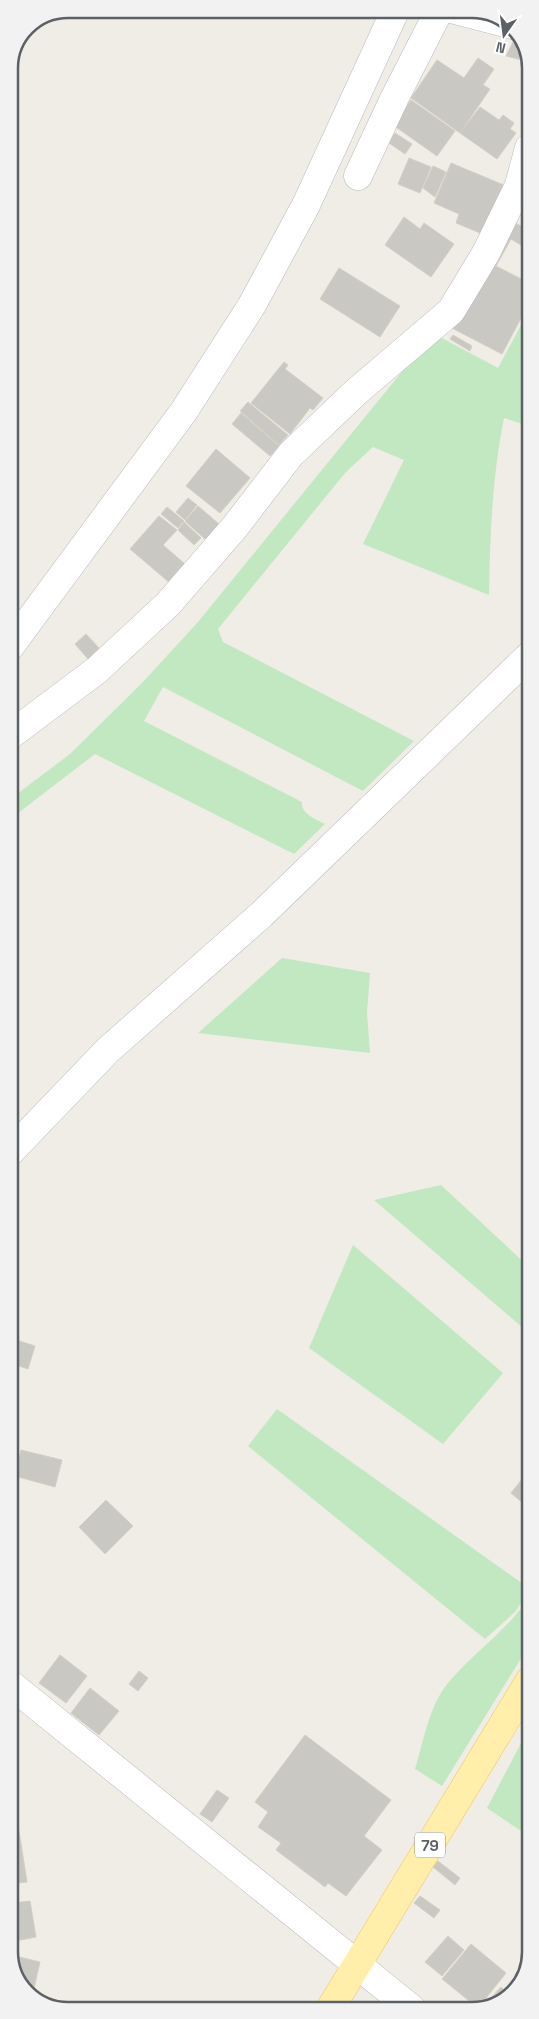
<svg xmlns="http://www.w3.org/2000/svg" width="539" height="2019" viewBox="0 0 539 2019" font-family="'Space Grotesk',sans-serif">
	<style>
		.green { fill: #c2e8c1 }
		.building { fill: #cac8c2; stroke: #d4cfc3 }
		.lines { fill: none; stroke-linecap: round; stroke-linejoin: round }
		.service-casing { stroke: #b7bbbf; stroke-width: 15 }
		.minor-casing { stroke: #b7bbbf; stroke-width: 29 }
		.tertiary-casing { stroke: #b7bbbf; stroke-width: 29 }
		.primary-casing { stroke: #f6c558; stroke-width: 29 }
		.service { stroke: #fff; stroke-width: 14 }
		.minor { stroke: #fff; stroke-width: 28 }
		.tertiary { stroke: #fff; stroke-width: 28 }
		.primary { stroke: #ffefaa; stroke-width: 28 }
		.labels { text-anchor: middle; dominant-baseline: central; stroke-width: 4.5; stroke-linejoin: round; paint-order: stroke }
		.shield { fill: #fff; stroke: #8d9094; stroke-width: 1 }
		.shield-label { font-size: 15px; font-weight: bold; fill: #5c6166 }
		.rim { fill: none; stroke: #5c6166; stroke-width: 2.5 }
	</style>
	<rect width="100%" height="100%" fill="#efede5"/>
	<path class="green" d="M 529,310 L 529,426 L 504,418 C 492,477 490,536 489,595 L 363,544 L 404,460 L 373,447 L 345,473 L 218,629 L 223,642 L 414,741 L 363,791 L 163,687 L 144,721 L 302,802 C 301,814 316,819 325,824 L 294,854 L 95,754 L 9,820 L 9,800 L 70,754 L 142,683 L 198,622 L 409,363 L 438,336 L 498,368 Z
		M 282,958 L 370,973 L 367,1013 L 370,1053 L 198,1033 Z
		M 441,1185 L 530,1268 L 530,1334 L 374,1200 Z
		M 353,1245 L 503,1373 L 443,1444 L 309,1348 Z
		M 277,1409 L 530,1589 L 515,1612 L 485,1639 L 248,1446 Z
		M 530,1596 L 530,1644 L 442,1786 L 415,1769 C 424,1740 429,1706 448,1683 C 474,1652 508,1630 530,1596 Z
		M 530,1726 L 530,1837 L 487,1808 Z"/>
	<path class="building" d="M 479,9 L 481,10 L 477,18 L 458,10 Z
		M 482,11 L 497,18 L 495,20 L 480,16 Z
		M 514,40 L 521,42 L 529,56 L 529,62 L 506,56 Z
		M 478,58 L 494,69 L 483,85 L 490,89 L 460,133 L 411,98 L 437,60 L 464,78 Z
		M 411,100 L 455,131 L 437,156 L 393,125 Z
		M 480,107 L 499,120 L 503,115 L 514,123 L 510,129 L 516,133 L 497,159 L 460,133 Z
		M 395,133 L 412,144 L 405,154 L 389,143 Z
		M 409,158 L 431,167 L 420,193 L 398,184 Z
		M 451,163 L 506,186 L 485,235 L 456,223 L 459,214 L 434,203 Z
		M 433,166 L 446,172 L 435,197 L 423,188 Z
		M 404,217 L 420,229 L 424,223 L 454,244 L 431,277 L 385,245 Z
		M 505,218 L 529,230 L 521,245 L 511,239 L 496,266 L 529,283 L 529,303 L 502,354 L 448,326 Z
		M 339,268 L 400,306 L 380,337 L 320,299 Z
		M 453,335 L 472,346 L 470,351 L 450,339 Z
		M 284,362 L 288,365 L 285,369 L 323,398 L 313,410 L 310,408 L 290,434 L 251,403 Z
		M 248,402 L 288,435 L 279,445 L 240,411 Z
		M 241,413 L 279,446 L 270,456 L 232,424 Z
		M 216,449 L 250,478 L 220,513 L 186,486 Z
		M 188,498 L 197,505 L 185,520 L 176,512 Z
		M 198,506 L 219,524 L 206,540 L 185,521 Z
		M 167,507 L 184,521 L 178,528 L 161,514 Z
		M 159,516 L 177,530 L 163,545 L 185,564 L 170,583 L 130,549 Z
		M 184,522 L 201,538 L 194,545 L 178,530 Z
		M 86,634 L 99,648 L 88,659 L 75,644 Z
		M 10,1338 L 35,1346 L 28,1369 L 10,1363 Z
		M 10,1403 L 16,1405 L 10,1425 Z
		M 21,1450 L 62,1460 L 55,1487 L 15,1476 Z
		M 10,1456 L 16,1458 L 10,1478 Z
		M 530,1469 L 530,1509 L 511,1493 Z
		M 106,1500 L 133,1526 L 105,1554 L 79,1527 Z
		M 60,1655 L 87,1676 L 66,1703 L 39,1683 Z
		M 139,1671 L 148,1678 L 138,1691 L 129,1684 Z
		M 90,1688 L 119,1711 L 99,1735 L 71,1713 Z
		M 305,1735 L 391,1800 L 364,1836 L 382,1850 L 346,1896 L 328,1883 L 325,1887 L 276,1850 L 281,1843 L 258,1827 L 268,1812 L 255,1802 Z
		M 217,1790 L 229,1798 L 212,1822 L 200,1814 Z
		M 19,1831 L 27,1882 L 10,1884 L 10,1832 Z
		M 438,1861 L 460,1878 L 455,1885 L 433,1867 Z
		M 420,1896 L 440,1910 L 434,1918 L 414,1903 Z
		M 30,1901 L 36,1937 L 10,1942 L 10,1910 L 15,1909 L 14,1903 Z
		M 448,1936 L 464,1950 L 442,1976 L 425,1962 Z
		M 471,1944 L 506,1973 L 478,2008 L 442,1979 Z
		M 11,1955 L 40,1962 L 32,1997 L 29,1996 L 10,1963 Z
		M 501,1987 L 508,1994 L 481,2009 Z"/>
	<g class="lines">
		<g class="service-casing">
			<path id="service" d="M 439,13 L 516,33"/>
		</g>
		<g class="minor-casing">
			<path id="minor" d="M 358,176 L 395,97 L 440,9
				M 9,736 L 97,670 L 168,604 L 234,528 L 291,454 L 356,392 L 451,311 L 486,253 L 519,185 L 529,148
				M 9,1153 L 108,1050 L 262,914 L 529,656
				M 10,1684 L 412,2009"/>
		</g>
		<g class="tertiary-casing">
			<path id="tertiary" d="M 9,648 L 184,411 L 252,305 L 306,205 L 396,9"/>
		</g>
		<g class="primary-casing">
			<path id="primary" d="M 330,2009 L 530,1680"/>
		</g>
		<use href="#service" class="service"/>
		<use href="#minor" class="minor"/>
		<use href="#tertiary" class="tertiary"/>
		<use href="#primary" class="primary"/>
	</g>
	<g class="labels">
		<rect class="shield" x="415" y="1832.5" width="30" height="25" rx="4"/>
		<g class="shield-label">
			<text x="430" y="1845">79</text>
		</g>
	</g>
	<path d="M0 0H539V2019H0ZM68 18H472A50 50 0 0 1 522 68V1952A50 50 0 0 1 472 2002H68A50 50 0 0 1 18 1952V68A50 50 0 0 1 68 18Z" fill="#f2f2f3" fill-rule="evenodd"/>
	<path class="rim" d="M68 18H472A50 50 0 0 1 522 68V1952A50 50 0 0 1 472 2002H68A50 50 0 0 1 18 1952V68A50 50 0 0 1 68 18Z"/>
	<g transform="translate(504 35) rotate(194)" stroke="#ffffff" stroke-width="4" paint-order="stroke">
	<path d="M0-4L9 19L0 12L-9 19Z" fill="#5c6166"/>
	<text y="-8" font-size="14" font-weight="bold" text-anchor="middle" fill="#5c6166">N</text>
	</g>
</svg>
